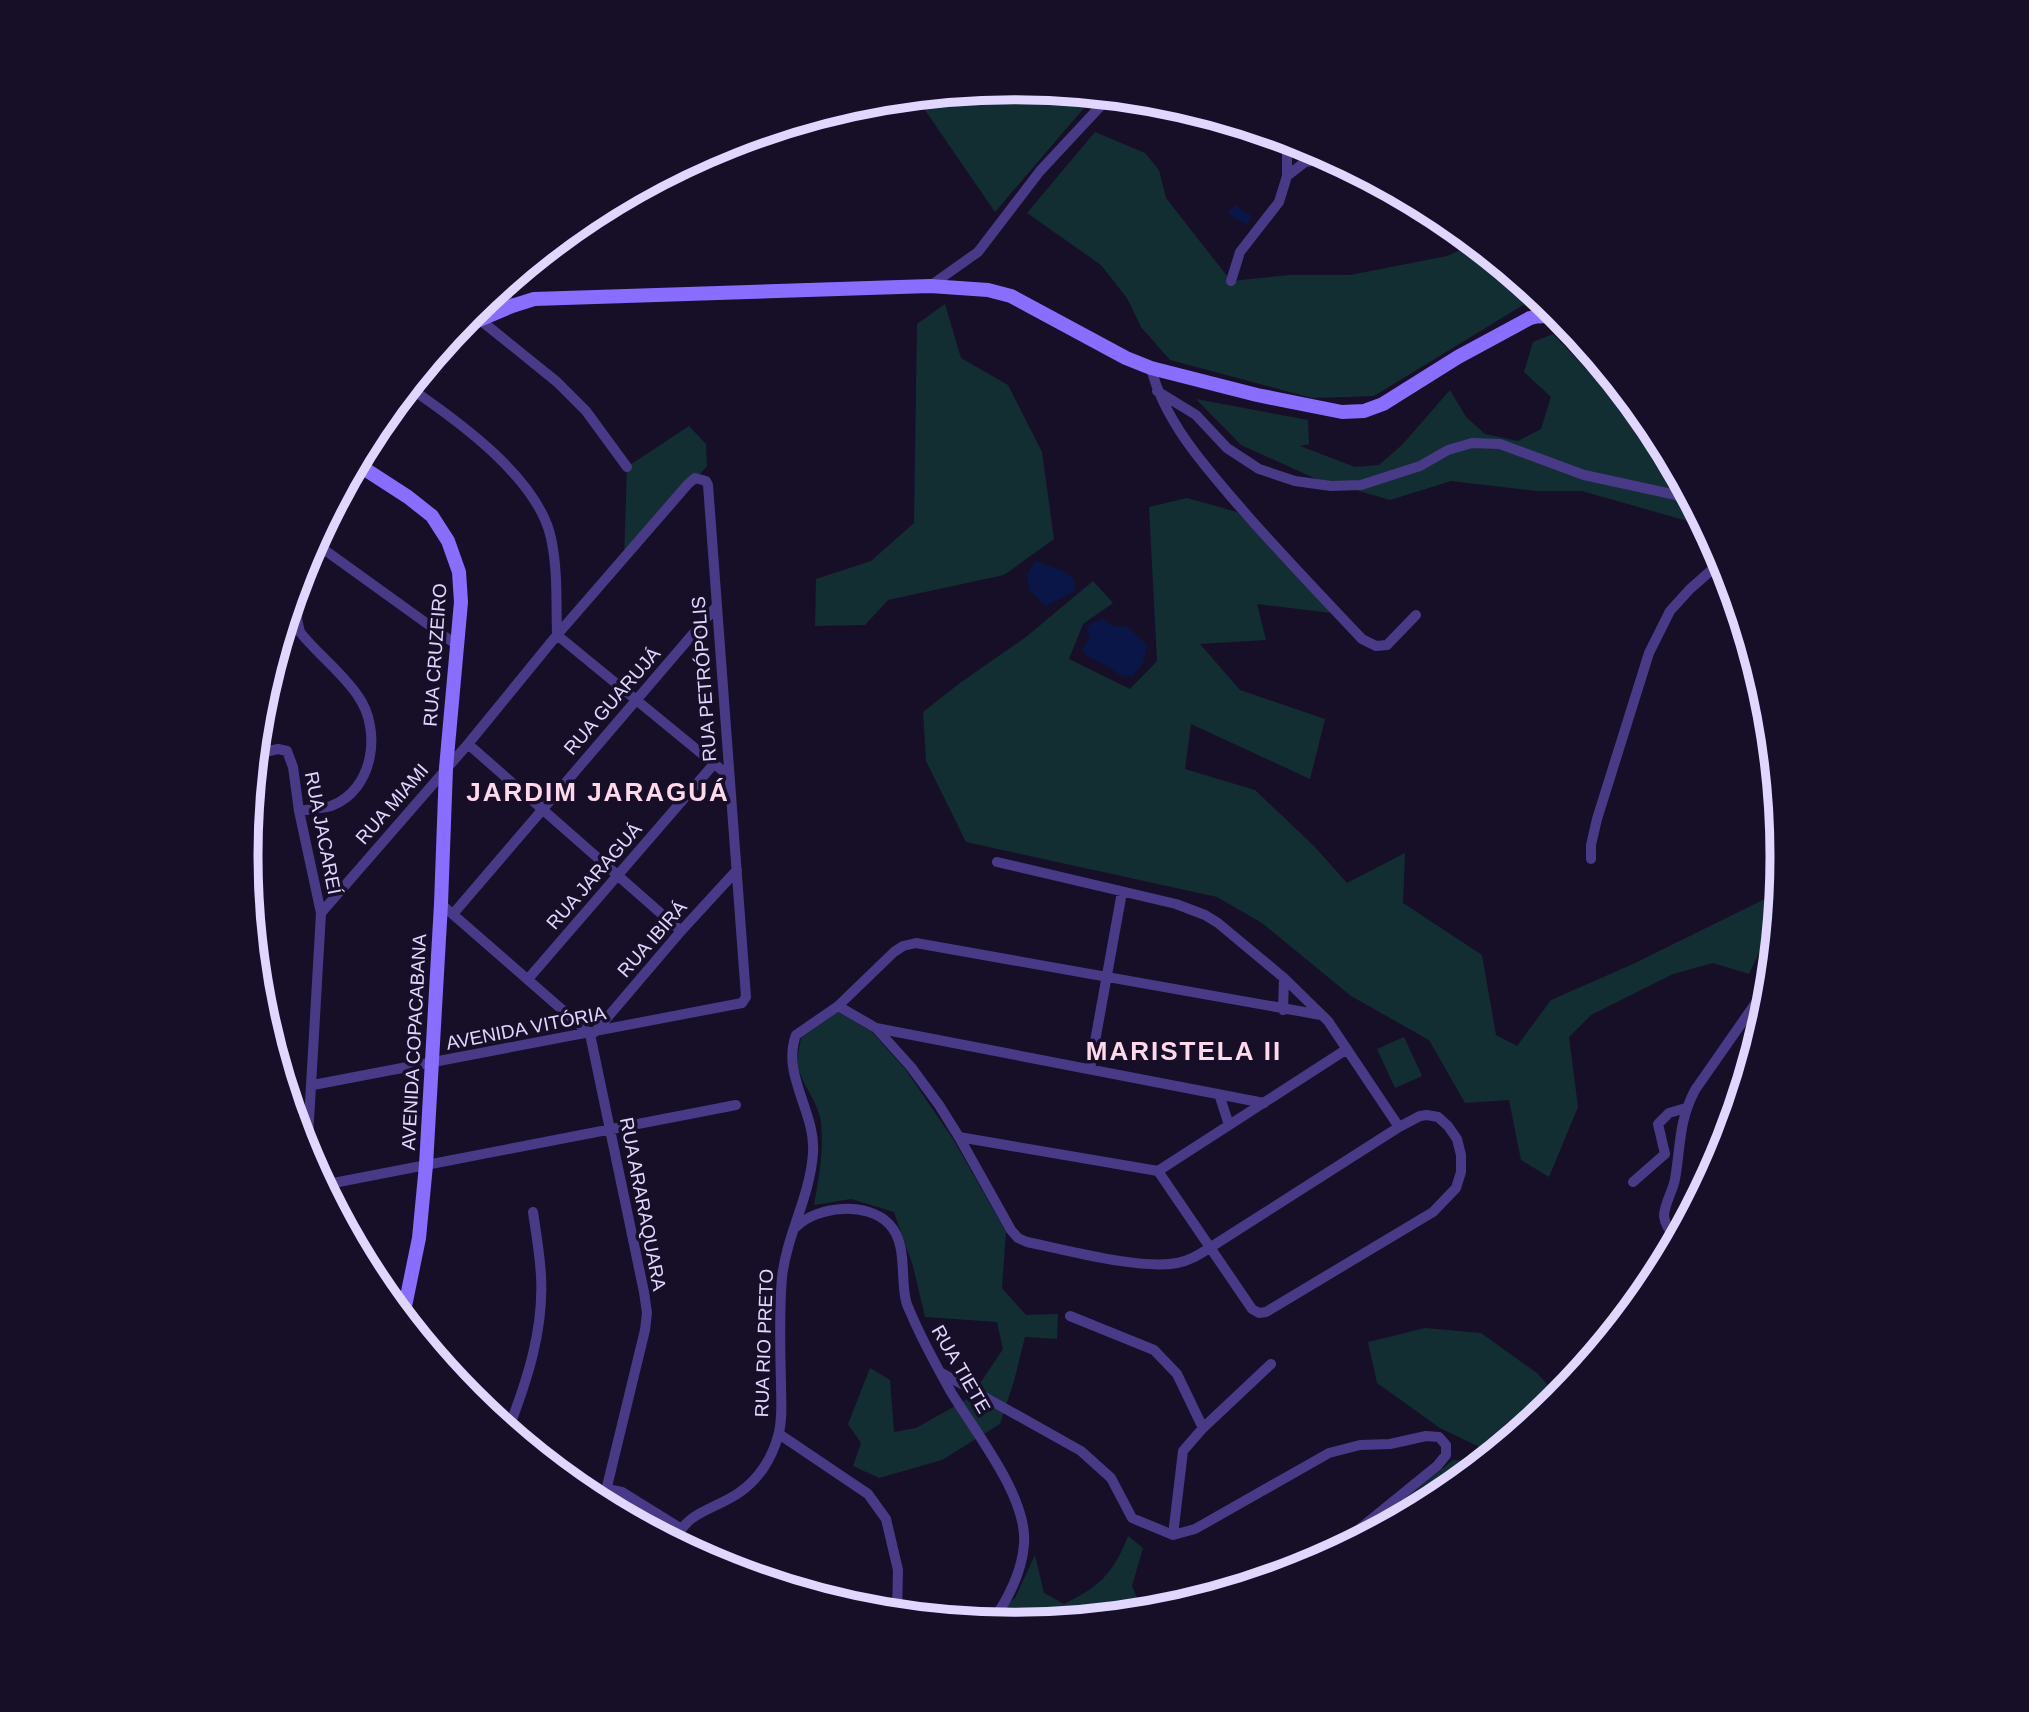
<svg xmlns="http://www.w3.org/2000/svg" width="2029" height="1712" viewBox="0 0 2029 1712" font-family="Helvetica,sans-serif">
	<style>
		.green { fill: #122e32 }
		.water { fill: #091647 }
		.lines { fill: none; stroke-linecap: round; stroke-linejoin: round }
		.street { stroke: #493a88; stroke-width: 10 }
		.secondary { stroke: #886dff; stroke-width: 14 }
		.labels { text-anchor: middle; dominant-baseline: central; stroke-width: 7; stroke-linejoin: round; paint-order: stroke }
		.street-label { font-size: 19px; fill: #e1d6ff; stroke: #170f28 }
		.district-label { font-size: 26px; font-weight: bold; letter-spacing: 2px; fill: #ffd8eb; stroke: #170f28 }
		.rim { fill: none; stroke: #e1d6ff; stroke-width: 9 }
	</style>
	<rect width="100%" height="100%" fill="#170f28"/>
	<path class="green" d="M 1014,88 L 1095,95 L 995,212 L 916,97 Z
		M 1095,132 L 1145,153 L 1159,170 L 1166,198 L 1231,281 L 1289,275 L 1350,275 L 1447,256 L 1474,244 L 1553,309 L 1523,305 L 1374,396 L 1312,398 L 1170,360 L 1141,327 L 1127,298 L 1101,265 L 1027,213 Z
		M 498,290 L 509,305 L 460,326 L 471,312 Z
		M 945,304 L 961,358 L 1008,385 L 1042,452 L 1054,539 L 1004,575 L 888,600 L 865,625 L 815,626 L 816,579 L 871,561 L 914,523 L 917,324 Z
		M 1553,334 L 1603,386 L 1634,405 L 1654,429 L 1705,526 L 1582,491 L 1537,491 L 1451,481 L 1390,500 L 1314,478 L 1241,445 L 1196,399 L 1308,420 L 1309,444 L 1300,446 L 1355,467 L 1379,465 L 1402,445 L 1450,390 L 1466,417 L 1485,434 L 1518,441 L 1541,429 L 1551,397 L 1524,372 L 1533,342 Z
		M 689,426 L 706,444 L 707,466 L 624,560 L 627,467 Z
		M 1187,498 L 1237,512 L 1331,613 L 1257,604 L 1266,640 L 1200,644 L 1240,690 L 1325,719 L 1310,779 L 1191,724 L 1185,769 L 1255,790 L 1314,846 L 1347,883 L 1405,853 L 1403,903 L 1482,955 L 1496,1035 L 1517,1046 L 1551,1000 L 1633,964 L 1779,892 L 1776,924 L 1771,927 L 1749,974 L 1713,963 L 1673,974 L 1591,1015 L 1569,1037 L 1578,1107 L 1549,1177 L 1521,1160 L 1509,1100 L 1465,1103 L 1429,1040 L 1351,996 L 1262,923 L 1217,897 L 966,842 L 926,761 L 923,712 L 960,683 L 1026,637 L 1093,581 L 1113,603 L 1083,624 L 1069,659 L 1130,689 L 1157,661 L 1149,507 Z
		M 838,1012 L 871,1031 L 906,1070 L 953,1139 L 1006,1232 L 1002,1288 L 1026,1315 L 1058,1314 L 1057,1339 L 1025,1337 L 1014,1381 L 1000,1424 L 942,1460 L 879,1478 L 853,1466 L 861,1443 L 848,1424 L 870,1368 L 890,1380 L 894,1432 L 916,1428 L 971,1397 L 1003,1349 L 997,1322 L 925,1317 L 913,1266 L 894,1212 L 851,1199 L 814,1205 C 819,1177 824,1150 821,1122 C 818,1102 805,1089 799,1071 C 796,1060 799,1049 801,1038 Z
		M 1404,1037 L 1422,1076 L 1395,1088 L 1377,1049 Z
		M 1425,1328 L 1481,1333 L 1537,1373 L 1559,1398 L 1492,1453 L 1440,1428 L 1377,1383 L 1368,1342 Z
		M 1453,1460 L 1478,1461 L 1480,1464 L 1442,1495 L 1439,1488 L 1424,1504 L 1352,1543 Z
		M 1128,1536 L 1143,1548 L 1132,1586 L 1143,1612 L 1014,1624 L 984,1622 L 1015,1598 L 1035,1555 L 1044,1593 L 1064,1604 C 1099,1587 1114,1573 1128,1536 Z"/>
	<path class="water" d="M 1235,205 L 1252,216 L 1246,225 L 1228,213 Z
		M 1035,561 L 1063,571 L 1074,579 L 1075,591 L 1046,606 L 1030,591 L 1027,575 Z
		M 1104,619 L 1110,625 L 1128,627 L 1147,645 L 1143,664 L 1131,677 C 1116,675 1117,672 1105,665 C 1094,658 1091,662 1082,649 L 1090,639 L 1087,628 L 1093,622 Z"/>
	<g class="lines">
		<path class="street" d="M 1287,176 L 1305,162 L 1331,158
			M 1231,281 L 1240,252 L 1279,202 L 1287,176 L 1287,149 L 1285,139
			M 930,286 L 978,252 L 1040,171 L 1109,97
			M 500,289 L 512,306
			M 479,319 L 557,382 L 586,411 L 627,467
			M 1151,368 C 1165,424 1209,471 1246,514 C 1284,557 1323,598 1362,639 L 1376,646 L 1387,645 L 1416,615
			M 410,388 C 458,421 538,478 551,538 C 558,570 556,603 557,635 L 729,776
			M 1157,391 L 1196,415 L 1227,448 L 1259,469 L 1295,481 L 1331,486 L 1361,485 L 1420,466 L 1448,450 L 1472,443 L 1500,444 L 1584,475 L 1690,498
			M 315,543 L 458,646
			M 468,744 L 681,931
			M 256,754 L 278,749 L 287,751 L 293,767 L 299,811 L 321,913
			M 299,811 C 309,809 321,809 331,806 C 374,790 382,730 358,696 C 342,672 318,655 300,632 L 297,619 L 300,577
			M 1591,859 L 1591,845 L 1597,819 L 1649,653 L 1670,611 L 1690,589 L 1723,560
			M 997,862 L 1176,904 L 1205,915 L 1218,923 L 1284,978 L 1328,1021 L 1399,1127
			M 441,904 L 590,1034 L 644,1292 L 647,1313 L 645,1330 L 603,1503
			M 453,914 L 716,607
			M 528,979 L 713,765
			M 838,1006 L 876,1028 L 911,1067 L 939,1105 L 959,1137 L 1011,1230 L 1018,1238 L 1027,1242 C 1067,1250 1140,1270 1177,1263 C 1190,1261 1200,1254 1211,1247 L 1399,1127 L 1420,1116 L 1427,1115 L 1438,1117 L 1448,1126 L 1457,1139 L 1461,1155 L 1461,1172 L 1456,1188 L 1433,1212 L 1266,1312 L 1259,1313 L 1252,1309 L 1158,1171
			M 1283,1010 L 1284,978
			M 876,1028 L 1264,1103
			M 595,1032 L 681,931 L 737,870
			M 1090,1069 L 1122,892
			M 1219,1094 L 1229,1125
			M 959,1137 L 1158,1171 L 1347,1049
			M 307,1155 L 321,913 L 468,744 L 557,635 L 688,484 L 695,478 L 706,481 L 708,485 L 746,997 L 742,1003 L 313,1085
			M 1633,1182 L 1665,1154 L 1658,1124 L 1669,1113 L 1686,1108
			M 323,1185 L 736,1105
			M 796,1227 C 817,1206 867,1201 889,1224 C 908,1243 900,1278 906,1301 C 907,1306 910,1311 912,1316 C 923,1342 937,1367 951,1392 C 975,1432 1028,1497 1024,1544 C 1022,1573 1008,1599 992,1622
			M 1677,1238 C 1670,1232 1665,1226 1664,1216 C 1664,1204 1673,1191 1675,1179 C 1681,1145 1678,1123 1695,1090 L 1771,981
			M 1070,1316 L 1154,1350 L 1177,1374 L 1203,1428
			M 940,1372 L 1081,1451 L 1111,1478 L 1132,1518 L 1173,1535 L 1195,1529 L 1329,1453 L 1360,1445 L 1390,1444 L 1426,1436 L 1439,1437 L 1446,1445 L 1446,1455 L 1437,1466 L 1326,1556
			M 508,1430 C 527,1381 544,1330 541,1276 C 540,1255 536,1233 533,1212
			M 779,1434 L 868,1494 L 886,1519 L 898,1570 L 897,1613
			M 607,1489 L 622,1492 L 680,1528
			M 1173,1535 L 1183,1451 L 1203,1428 L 1271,1364
			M 675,1542 C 685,1511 717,1509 740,1492 C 759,1479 772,1458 778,1436 C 783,1420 781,1400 781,1383 C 780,1348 779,1312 782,1277 C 787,1234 810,1197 813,1153 C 816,1112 781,1075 796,1035 L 838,1006 L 894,952 L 903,946 L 916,943 L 1321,1015"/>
		<path class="secondary" d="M 458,329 L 512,306 L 534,299 L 930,286 L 988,290 L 1011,296 L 1126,358 L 1151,368 L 1257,395 L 1342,412 L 1364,411 L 1383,404 L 1458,357 L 1530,318 C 1547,314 1558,317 1571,329
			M 357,464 L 408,497 L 432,516 L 448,541 L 459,572 L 461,602 L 446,768 L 441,904 L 426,1165 L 419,1238 L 403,1316"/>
	</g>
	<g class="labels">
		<g class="street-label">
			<text transform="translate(435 655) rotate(-86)">RUA CRUZEIRO</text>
			<text transform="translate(704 679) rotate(-94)">RUA PETRÓPOLIS</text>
			<text transform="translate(612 701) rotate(-49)">RUA GUARUJÁ</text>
			<text transform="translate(392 804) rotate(-49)">RUA MIAMI</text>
			<text transform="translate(323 833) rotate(79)">RUA JACAREÍ</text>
			<text transform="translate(594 876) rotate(-49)">RUA JARAGUÁ</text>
			<text transform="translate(652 939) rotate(-49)">RUA IBIRÁ</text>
			<text transform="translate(526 1028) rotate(-11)">AVENIDA VITÓRIA</text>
			<text transform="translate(414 1042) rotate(-87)">AVENIDA COPACABANA</text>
			<text transform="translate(643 1204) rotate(79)">RUA ARARAQUARA</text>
			<text transform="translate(764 1343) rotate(-88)">RUA RIO PRETO</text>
			<text transform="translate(961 1369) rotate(60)">RUA TIETE</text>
		</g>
		<g class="district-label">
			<text x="598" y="792">JARDIM JARAGUÁ</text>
			<text x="1184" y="1051">MARISTELA II</text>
		</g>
	</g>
	<path d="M0 0H2029V1712H0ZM258 856a756 756 0 1 1 1512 0a756 756 0 1 1-1512 0Z" fill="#170f28" fill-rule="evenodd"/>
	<path class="rim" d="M258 856a756 756 0 1 1 1512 0a756 756 0 1 1-1512 0Z"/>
</svg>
